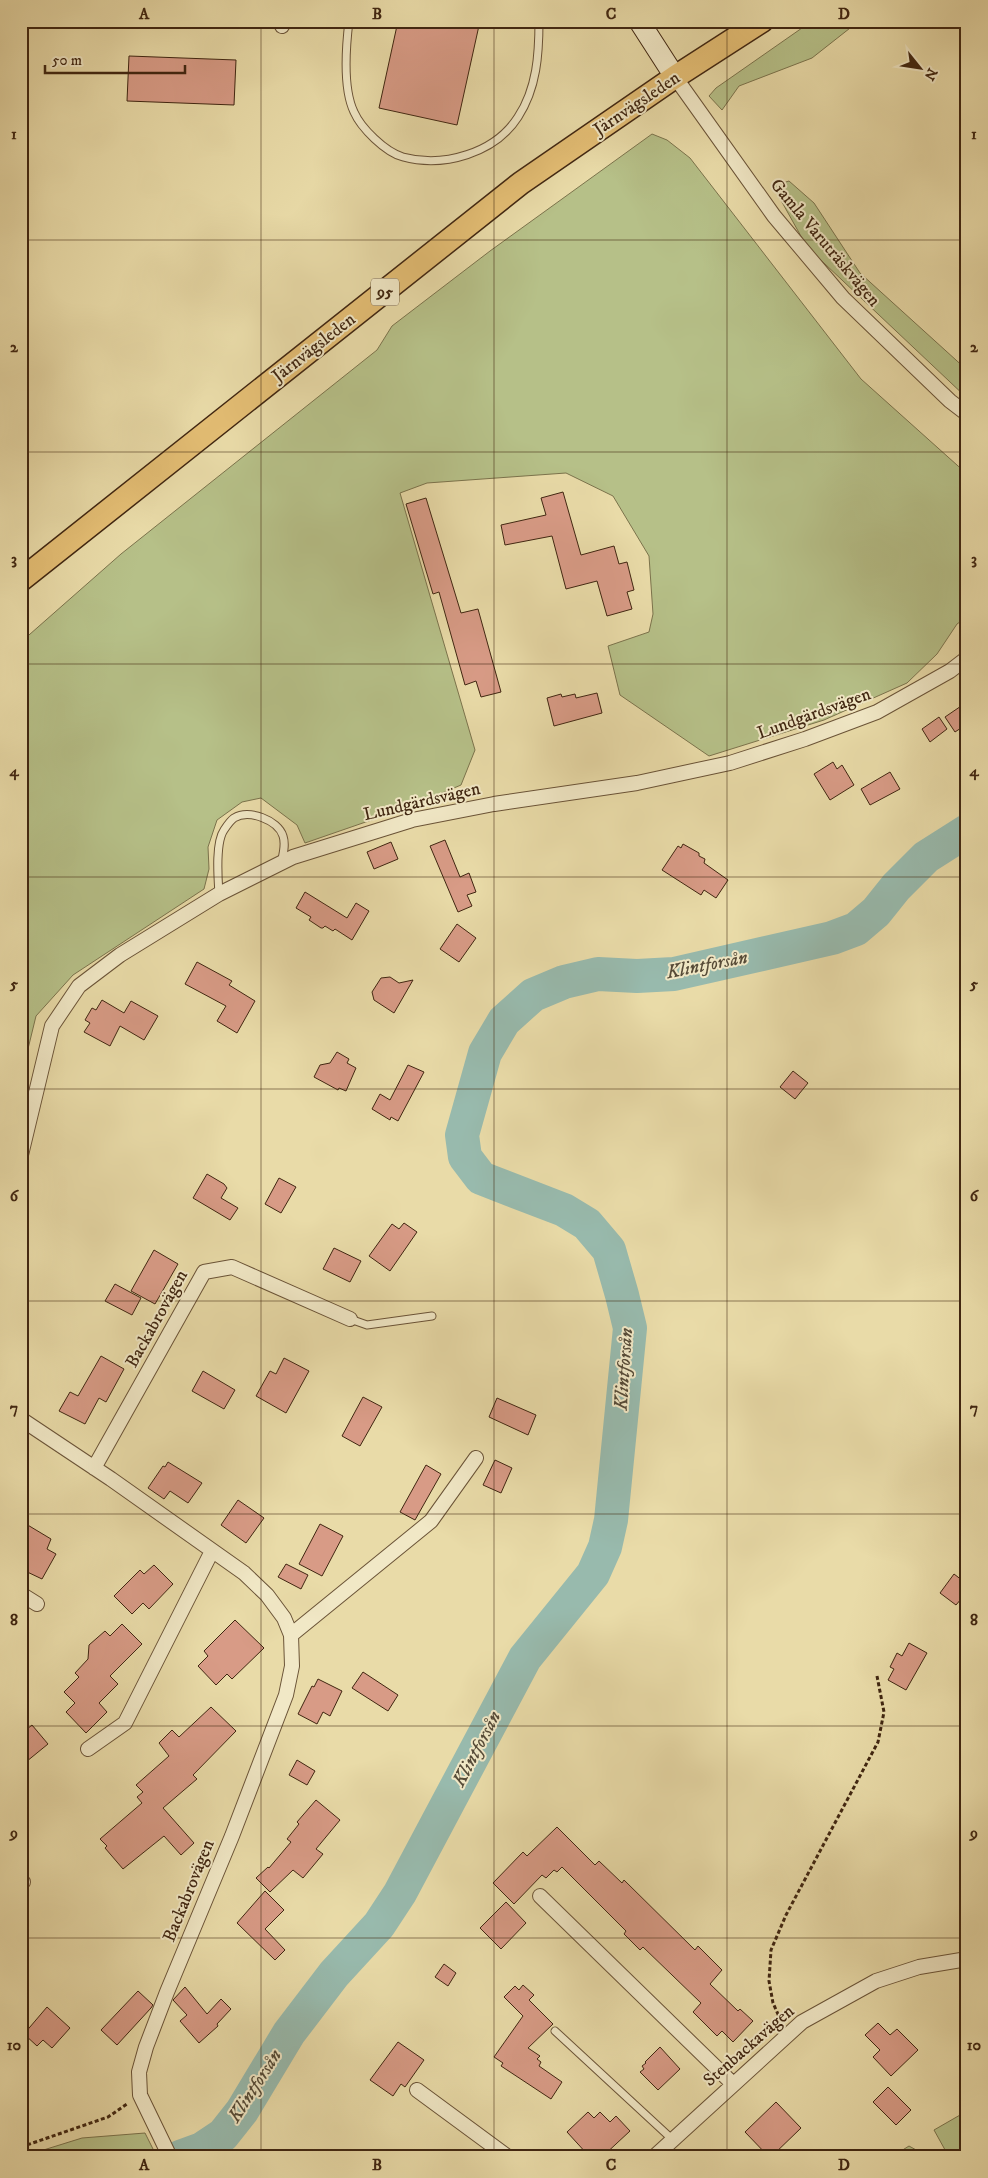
<svg xmlns="http://www.w3.org/2000/svg" width="988" height="2178" viewBox="0 0 988 2178" font-family="'IM FELL DW Pica',serif">
	<style>
		.green { fill: #b6c088; stroke: #7b734c }
		.lines { fill: none; stroke-linecap: round; stroke-linejoin: round }
		.river { stroke: #98baad; stroke-width: 34 }
		.building { fill: #d89b86; stroke: #402611 }
		.lane-casing { stroke: #6a5337; stroke-width: 9 }
		.street-casing { stroke: #6a5337; stroke-width: 16 }
		.secondary-casing { stroke: #402611; stroke-width: 22 }
		.primary-casing { stroke: #402611; stroke-width: 25 }
		.path { stroke: #402611; stroke-width: 3; stroke-dasharray: 4 2.5; stroke-linecap: butt }
		.lane { stroke: #f1e8c6; stroke-width: 7 }
		.street { stroke: #f1e8c6; stroke-width: 14 }
		.secondary { stroke: #f1e8c6; stroke-width: 20 }
		.primary { stroke: #e4be74; stroke-width: 22 }
		.grid { fill: none; stroke: #402611; stroke-width: 1; stroke-opacity: 0.55 }
		.labels { text-anchor: middle; dominant-baseline: central; stroke-width: 4; stroke-linejoin: round; paint-order: stroke }
		.shield { fill: #f1e8c6; stroke: #756047; stroke-width: 1 }
		.shield-label { font-size: 16px; font-weight: bold; fill: #402611 }
		.street-label { font-size: 18px; fill: #402611; stroke: #f1e8c6 }
		.water-label { font-size: 19px; font-style: italic; fill: #564b38; stroke: #f1e8c6 }
		.neatline { fill: none; stroke: #402611; stroke-width: 2 }
		.grid-label { font-size: 16px; text-anchor: middle; font-weight: bold; fill: #402611 }
	</style>
	<rect width="100%" height="100%" fill="#e9dba8"/>
	<filter id="stains"><feTurbulence type="fractalNoise" baseFrequency=".004" numOctaves="4"/><feColorMatrix values="0 0 0 0 .2 0 0 0 0 .09 0 0 0 0 .02 0 0 0 .5 -.17"/></filter>
	<radialGradient id="worn" r=".72"><stop offset=".6" stop-color="#630" stop-opacity="0"/><stop offset="1" stop-color="#630" stop-opacity=".3"/></radialGradient>
	<path class="green" d="M 812,21 L 859,21 L 812,58 L 739,86 L 722,110 L 709,96 L 716,88 Z
		M 652,134 L 667,140 L 690,158 L 861,379 L 967,474 L 967,617 L 957,624 L 937,654 L 907,683 L 824,720 L 709,756 L 620,695 L 608,646 L 649,632 L 653,614 L 649,556 L 613,496 L 566,473 L 427,483 L 400,493 L 475,750 L 461,785 L 409,807 L 305,843 L 297,825 L 261,798 L 242,802 L 217,820 L 208,847 L 209,869 L 204,889 L 73,975 L 36,1016 L 27,1053 L 21,1055 L 21,642 L 121,554 L 377,350 L 392,326 L 490,251 Z
		M 789,181 L 814,203 L 860,273 L 967,370 L 967,398 L 807,247 L 773,186 Z
		M 967,2111 L 967,2157 L 949,2157 L 934,2130 Z
		M 145,2133 L 157,2157 L 21,2157 L 82,2138 Z
		M 909,2146 L 918,2151 L 920,2157 L 893,2156 Z"/>
	<g class="lines">
		<path class="river" d="M 180,2157 L 202,2149 L 223,2135 L 242,2111 L 289,2033 L 334,1974 L 379,1925 L 400,1893 L 525,1658 L 593,1574 L 605,1547 L 611,1520 L 630,1328 L 622,1295 L 609,1250 L 587,1224 L 564,1210 L 481,1178 L 465,1157 L 462,1135 L 485,1053 L 504,1021 L 533,995 L 564,982 L 598,974 L 637,976 L 674,974 L 832,938 L 856,929 L 876,912 L 896,887 L 926,857 L 967,831"/>
	</g>
	<path class="building" d="M 398,21 L 480,21 L 457,125 L 379,108 Z
		M 129,56 L 236,60 L 234,105 L 127,101 Z
		M 563,492 L 581,555 L 614,546 L 619,564 L 627,562 L 634,590 L 627,592 L 632,609 L 607,616 L 597,581 L 566,589 L 552,536 L 505,545 L 501,525 L 546,515 L 541,498 Z
		M 426,498 L 461,613 L 478,609 L 501,692 L 481,697 L 476,681 L 465,685 L 439,592 L 433,594 L 406,504 Z
		M 597,693 L 602,713 L 554,726 L 547,698 L 561,694 L 562,697 L 575,694 L 576,698 Z
		M 967,702 L 967,724 L 955,732 L 945,717 Z
		M 939,717 L 947,729 L 930,742 L 922,729 Z
		M 833,762 L 837,769 L 842,765 L 854,785 L 830,800 L 814,774 Z
		M 890,772 L 900,789 L 870,805 L 861,789 Z
		M 445,840 L 460,877 L 469,873 L 476,892 L 467,895 L 472,906 L 458,912 L 430,846 Z
		M 391,842 L 398,859 L 374,869 L 367,852 Z
		M 683,844 L 699,853 L 699,856 L 705,859 L 704,863 L 728,880 L 716,898 L 704,890 L 701,895 L 662,870 L 678,846 L 681,848 Z
		M 305,892 L 347,918 L 356,903 L 369,911 L 352,940 L 335,929 L 333,931 L 325,926 L 323,928 L 321,928 L 309,920 L 311,917 L 296,908 Z
		M 457,924 L 476,938 L 459,962 L 440,949 Z
		M 197,962 L 232,981 L 229,985 L 255,1001 L 237,1033 L 217,1021 L 226,1006 L 185,984 Z
		M 390,977 L 399,983 L 413,980 L 394,1013 L 374,1000 L 372,992 L 381,978 Z
		M 102,1000 L 124,1013 L 131,1001 L 158,1016 L 144,1040 L 120,1026 L 110,1046 L 84,1032 L 90,1023 L 85,1020 L 92,1008 L 96,1010 Z
		M 337,1052 L 349,1059 L 347,1063 L 356,1068 L 346,1091 L 339,1088 L 338,1090 L 314,1077 L 320,1065 L 330,1063 Z
		M 408,1065 L 424,1072 L 398,1121 L 391,1117 L 390,1120 L 372,1109 L 380,1094 L 390,1100 Z
		M 793,1071 L 808,1083 L 795,1099 L 780,1087 Z
		M 207,1174 L 224,1184 L 227,1188 L 221,1198 L 238,1208 L 230,1220 L 193,1198 Z
		M 279,1178 L 296,1187 L 281,1213 L 265,1204 Z
		M 404,1223 L 417,1232 L 390,1271 L 369,1256 L 392,1224 L 399,1229 Z
		M 334,1248 L 361,1261 L 350,1282 L 323,1269 Z
		M 154,1250 L 178,1264 L 155,1304 L 131,1291 Z
		M 115,1284 L 141,1298 L 132,1315 L 105,1301 Z
		M 101,1356 L 124,1369 L 106,1402 L 99,1398 L 85,1424 L 59,1411 L 70,1392 L 78,1396 Z
		M 284,1358 L 309,1371 L 286,1413 L 256,1396 L 270,1371 L 276,1374 Z
		M 203,1371 L 235,1390 L 224,1409 L 192,1391 Z
		M 363,1397 L 382,1407 L 360,1446 L 342,1436 Z
		M 497,1398 L 536,1415 L 528,1435 L 489,1417 Z
		M 495,1460 L 512,1468 L 501,1493 L 483,1485 Z
		M 168,1462 L 202,1483 L 188,1503 L 170,1491 L 164,1499 L 148,1488 L 163,1466 L 165,1467 Z
		M 426,1465 L 441,1474 L 415,1520 L 400,1512 Z
		M 238,1500 L 264,1518 L 246,1543 L 221,1525 Z
		M 21,1521 L 51,1539 L 47,1549 L 56,1554 L 42,1579 L 21,1569 Z
		M 320,1524 L 343,1536 L 322,1576 L 299,1564 Z
		M 286,1564 L 308,1575 L 301,1589 L 278,1577 Z
		M 154,1565 L 173,1584 L 149,1609 L 143,1603 L 132,1614 L 114,1596 L 140,1570 L 144,1574 Z
		M 954,1574 L 967,1584 L 967,1592 L 956,1605 L 940,1593 Z
		M 235,1620 L 264,1648 L 232,1679 L 227,1674 L 216,1685 L 198,1666 L 208,1656 L 204,1651 Z
		M 122,1624 L 142,1644 L 110,1676 L 118,1684 L 99,1703 L 107,1712 L 86,1733 L 66,1712 L 75,1703 L 64,1692 L 79,1677 L 75,1673 L 88,1659 L 89,1645 L 105,1631 L 110,1636 Z
		M 909,1643 L 927,1653 L 906,1690 L 888,1680 L 894,1669 L 890,1667 L 897,1653 L 902,1656 Z
		M 363,1672 L 398,1695 L 388,1711 L 352,1688 Z
		M 318,1679 L 342,1691 L 330,1716 L 323,1712 L 317,1724 L 298,1714 L 312,1686 L 314,1687 Z
		M 211,1707 L 236,1731 L 193,1775 L 197,1779 L 163,1808 L 194,1843 L 181,1855 L 164,1836 L 123,1869 L 105,1848 L 107,1846 L 100,1839 L 142,1803 L 137,1797 L 143,1792 L 136,1785 L 169,1756 L 159,1743 L 172,1730 L 179,1737 Z
		M 32,1725 L 48,1744 L 21,1766 L 21,1734 Z
		M 297,1760 L 315,1771 L 307,1785 L 289,1775 Z
		M 316,1800 L 340,1820 L 316,1849 L 323,1854 L 303,1878 L 293,1870 L 270,1892 L 256,1878 L 268,1867 L 269,1868 L 291,1842 L 287,1839 L 299,1824 L 297,1822 Z
		M 557,1827 L 595,1865 L 599,1861 L 622,1883 L 624,1880 L 695,1950 L 698,1946 L 722,1970 L 710,1984 L 738,2011 L 740,2009 L 753,2021 L 733,2042 L 722,2031 L 717,2036 L 693,2012 L 701,2003 L 643,1947 L 640,1950 L 624,1934 L 626,1931 L 562,1867 L 557,1872 L 554,1870 L 546,1878 L 542,1875 L 514,1904 L 493,1883 L 523,1852 L 527,1856 Z
		M 265,1891 L 284,1910 L 265,1929 L 285,1950 L 275,1960 L 237,1923 Z
		M 506,1902 L 526,1923 L 501,1949 L 480,1928 Z
		M 444,1964 L 456,1973 L 448,1986 L 435,1977 Z
		M 523,1985 L 534,1995 L 529,2000 L 553,2024 L 528,2048 L 540,2056 L 537,2059 L 541,2062 L 539,2066 L 562,2082 L 551,2099 L 501,2066 L 503,2063 L 494,2057 L 523,2016 L 504,1997 L 515,1986 L 519,1990 Z
		M 185,1987 L 207,2014 L 221,1999 L 231,2009 L 217,2024 L 218,2026 L 199,2043 L 180,2021 L 187,2015 L 173,2000 Z
		M 138,1991 L 153,2005 L 151,2008 L 117,2045 L 101,2030 Z
		M 47,2007 L 70,2028 L 52,2048 L 43,2040 L 37,2046 L 24,2034 Z
		M 878,2023 L 890,2035 L 897,2029 L 918,2050 L 891,2076 L 873,2057 L 880,2050 L 865,2035 Z
		M 398,2042 L 424,2060 L 405,2087 L 401,2084 L 393,2096 L 370,2080 Z
		M 660,2047 L 680,2069 L 658,2090 L 640,2072 L 644,2069 L 642,2066 L 646,2063 L 645,2062 Z
		M 888,2087 L 911,2110 L 896,2125 L 873,2102 Z
		M 776,2102 L 801,2128 L 771,2157 L 769,2157 L 745,2132 Z
		M 588,2112 L 594,2118 L 600,2112 L 610,2122 L 616,2116 L 630,2131 L 602,2157 L 594,2150 L 588,2155 L 567,2132 Z"/>
	<g class="lines">
		<g class="lane-casing">
			<path id="lane" d="M 349,21 C 346,46 343,89 354,112 C 361,128 385,152 403,157 C 444,168 495,153 518,117 C 537,88 539,54 539,21
				M 282,26 L 295,21
				M 219,894 C 218,878 215,843 224,830 C 226,827 231,820 234,818 C 249,809 278,820 283,836 C 286,845 283,855 281,863
				M 350,1319 L 367,1325 L 432,1316
				M 555,2031 L 673,2140"/>
		</g>
		<g class="street-casing">
			<path id="street" d="M 280,21 L 282,26
				M 675,77 L 774,216 L 843,298 L 950,401 L 967,414
				M 21,1155 L 52,1026 L 79,986 L 120,955 L 219,894 L 293,857 L 412,820 L 494,804 L 637,783 L 730,763 L 805,739 L 877,712 L 950,671 L 967,658
				M 21,1419 L 111,1479 L 244,1573 L 267,1595 L 284,1618 L 291,1635 L 292,1666 L 286,1695 L 232,1836 L 167,1992 L 146,2047 L 139,2072 L 140,2095 L 170,2157
				M 94,1468 L 204,1272 L 232,1267 L 350,1319
				M 21,1594 L 37,1604
				M 291,1635 L 431,1521 L 476,1458
				M 88,1749 L 125,1723 L 212,1551
				M 21,1882 L 23,1882
				M 540,1896 L 733,2084
				M 417,2090 L 508,2157
				M 654,2157 L 802,2022 L 876,1981 L 919,1967 L 967,1959"/>
		</g>
		<g class="secondary-casing">
			<path id="secondary" d="M 639,21 L 675,77"/>
		</g>
		<g class="primary-casing">
			<path id="primary" d="M 21,580 L 521,183 L 675,77 L 762,21"/>
		</g>
		<path class="path" d="M 781,2021 L 773,2003 L 769,1981 L 771,1950 L 786,1915 L 878,1742 L 884,1712 L 877,1676
			M 21,2147 L 108,2117 L 127,2104"/>
		<use href="#lane" class="lane"/>
		<use href="#street" class="street"/>
		<use href="#secondary" class="secondary"/>
		<use href="#primary" class="primary"/>
	</g>
	<path class="grid" d="M 261,21 L 261,2157M 494,21 L 494,2157M 727,21 L 727,2157M 21,240 L 967,240M 21,452 L 967,452M 21,664 L 967,664M 21,877 L 967,877M 21,1089 L 967,1089M 21,1301 L 967,1301M 21,1514 L 967,1514M 21,1726 L 967,1726M 21,1938 L 967,1938"/>
	<g class="labels">
		<rect class="shield" x="371" y="278.5" width="28" height="27" rx="4"/>
		<g class="shield-label">
			<text x="385" y="292">95</text>
		</g>
		<g class="street-label">
			<text transform="translate(637 104) rotate(-34)">Järnvägsleden</text>
			<text transform="translate(825 243) rotate(50)">Gamla Varuträskvägen</text>
			<text transform="translate(314 348) rotate(-38)">Järnvägsleden</text>
			<text transform="translate(814 714) rotate(-20)">Lundgärdsvägen</text>
			<text transform="translate(422 802) rotate(-13)">Lundgärdsvägen</text>
			<text transform="translate(157 1319) rotate(-61)">Backabrovägen</text>
			<text transform="translate(189 1891) rotate(-68)">Backabrovägen</text>
			<text transform="translate(749 2046) rotate(-41)">Stenbackavägen</text>
		</g>
		<g class="water-label">
			<text transform="translate(707 965) rotate(-11)">Klintforsån</text>
			<text transform="translate(624 1369) rotate(-86)">Klintforsån</text>
			<text transform="translate(477 1749) rotate(-62)">Klintforsån</text>
			<text transform="translate(255 2086) rotate(-57)">Klintforsån</text>
		</g>
	</g>
	<rect width="988" height="2178" fill="none" stroke="#e9dba8" stroke-width="55"/>
	<g transform="translate(920 68) rotate(120)" stroke="#f1e8c6" stroke-width="4" paint-order="stroke">
	<path d="M0-4L9 19L0 12L-9 19Z" fill="#402611"/>
	<text y="-8" font-size="14" font-weight="bold" text-anchor="middle" fill="#402611">N</text>
	</g>
	<path d="M45 65v8h140v-8" fill="none" stroke="#402611" stroke-width="2.5"/>
	<text x="52" y="65" font-size="15" fill="#402611" stroke="#f1e8c6" stroke-width="4" paint-order="stroke">50 m</text>
	<rect x="28" y="28" width="932" height="2122" class="neatline"/>
	<g class="grid-label">
		<text x="144" y="19">A</text>
		<text x="377" y="19">B</text>
		<text x="611" y="19">C</text>
		<text x="844" y="19">D</text>
		<text x="14" y="139">1</text>
		<text x="974" y="139">1</text>
		<text x="14" y="352">2</text>
		<text x="974" y="352">2</text>
		<text x="14" y="564">3</text>
		<text x="974" y="564">3</text>
		<text x="14" y="776">4</text>
		<text x="974" y="776">4</text>
		<text x="14" y="989">5</text>
		<text x="974" y="989">5</text>
		<text x="14" y="1201">6</text>
		<text x="974" y="1201">6</text>
		<text x="14" y="1413">7</text>
		<text x="974" y="1413">7</text>
		<text x="14" y="1625">8</text>
		<text x="974" y="1625">8</text>
		<text x="14" y="1838">9</text>
		<text x="974" y="1838">9</text>
		<text x="14" y="2050">10</text>
		<text x="974" y="2050">10</text>
		<text x="144" y="2170">A</text>
		<text x="377" y="2170">B</text>
		<text x="611" y="2170">C</text>
		<text x="844" y="2170">D</text>
	</g>
	<rect width="100%" height="100%" filter="url(#stains)"/>
	<rect width="100%" height="100%" fill="url(#worn)"/>
</svg>
